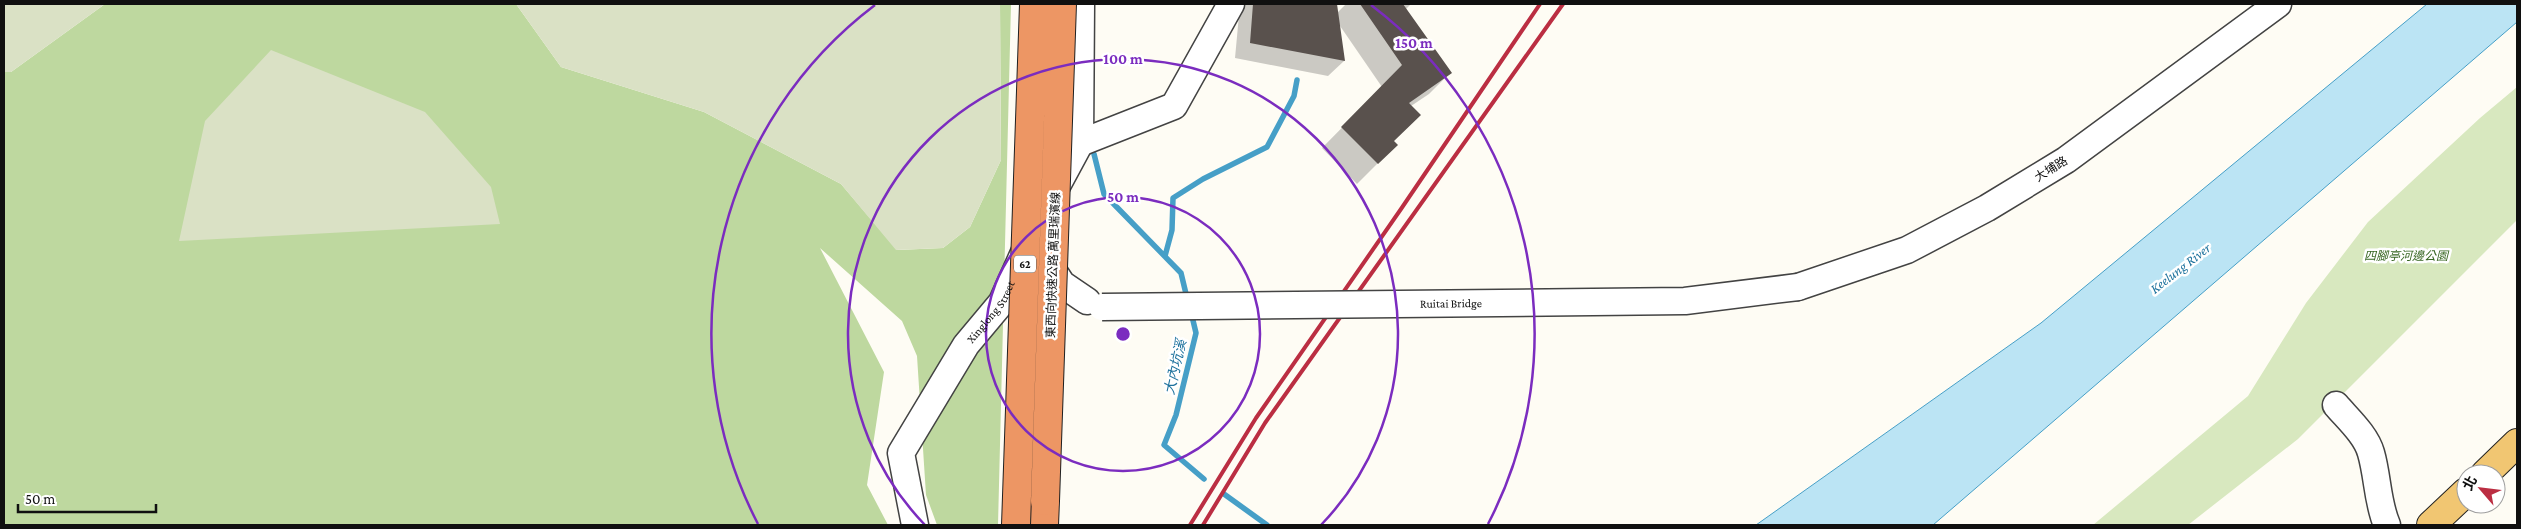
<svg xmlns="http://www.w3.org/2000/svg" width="2521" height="529" viewBox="0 0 2521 529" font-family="'Crimson Pro','Noto Sans TC',serif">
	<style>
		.green { fill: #d8e8bf }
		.forest { fill: #bed89f }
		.cemetery { fill: #dae1c5 }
		.water { fill: #bbe4f4; stroke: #469fc7 }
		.shadow { fill: #0003 }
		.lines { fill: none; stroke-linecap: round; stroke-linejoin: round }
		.stream { stroke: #469fc7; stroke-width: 5.5 }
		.building { fill: #59514d }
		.minor-casing { stroke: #434343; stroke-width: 29 }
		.major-casing { stroke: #212121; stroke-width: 30 }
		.highway-casing { stroke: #212121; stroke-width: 30 }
		.minor { stroke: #fff; stroke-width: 26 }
		.major { stroke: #f1c672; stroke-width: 28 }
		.highway { stroke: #ed9664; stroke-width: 28 }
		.rail { stroke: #bb2e42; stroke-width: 4 }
		.minor-bridge-casing { stroke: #434343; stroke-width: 29; stroke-linecap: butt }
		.highway-bridge-casing { stroke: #212121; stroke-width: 30; stroke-linecap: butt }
		.minor-bridge { stroke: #fff; stroke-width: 26 }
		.highway-bridge { stroke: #ed9664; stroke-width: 28 }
		.ring { fill: none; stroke: #7b2cbf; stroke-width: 2.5 }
		.labels { text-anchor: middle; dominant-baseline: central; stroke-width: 5; stroke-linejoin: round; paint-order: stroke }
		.shield { fill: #fff; stroke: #585858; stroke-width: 1 }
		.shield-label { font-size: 11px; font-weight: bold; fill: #101010 }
		.street-label { font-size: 12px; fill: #101010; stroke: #fff }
		.park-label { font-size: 12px; font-style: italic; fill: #376623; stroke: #fff }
		.water-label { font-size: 14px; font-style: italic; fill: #1e729d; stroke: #fff }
		.centre { fill: #7b2cbf; stroke: #fff; stroke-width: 2.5 }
		.ring-label { font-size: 15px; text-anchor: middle; font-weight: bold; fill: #7b2cbf; stroke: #fff; stroke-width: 5; stroke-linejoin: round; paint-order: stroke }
	</style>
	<rect width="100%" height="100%" fill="#fefcf4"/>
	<path class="green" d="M 2517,87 L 2517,220 L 2298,439 L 2188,525 L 2093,525 L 2248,396 L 2306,303 L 2368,222 L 2480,118 Z"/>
	<path class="forest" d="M 105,4 L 516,4 L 561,67 L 704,112 L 841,184 L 897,250 L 943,248 L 970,227 L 1001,160 L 1000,4 L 1011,4 L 998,525 L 937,525 L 926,495 L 917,356 L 902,321 L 820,248 L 884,372 L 867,485 L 888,525 L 4,525 L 4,72 L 11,72 Z"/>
	<path class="cemetery" d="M 4,4 L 105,4 L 11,72 L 4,72 Z
		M 516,4 L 1000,4 L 1001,160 L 970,227 L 943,248 L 896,250 L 841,184 L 704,112 L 561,67 Z
		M 271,50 L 425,112 L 491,187 L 500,224 L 179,241 L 205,121 Z"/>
	<path class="water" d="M 2427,4 L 2517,4 L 2517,22 L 1933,525 L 1756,525 L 2041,323 Z"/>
	<path class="shadow" d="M 1240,4 L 1335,4 L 1337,13 L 1346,4 L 1411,4 L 1406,9 L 1450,73 L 1429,94 L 1411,106 L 1392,141 L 1396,145 L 1357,184 L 1322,148 L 1382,87 L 1338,23 L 1344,61 L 1328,76 L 1235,58 Z"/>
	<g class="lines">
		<path class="stream" d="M 1094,154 L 1104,194 L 1181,273 L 1187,298
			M 1165,256 L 1172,230 L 1173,198 L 1203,179 L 1267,147 L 1294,96 L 1297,80
			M 1191,312 L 1196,333 L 1176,415 L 1164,445 L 1204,479
			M 1224,494 L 1267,525"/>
	</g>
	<path class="building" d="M 1253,4 L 1337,4 L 1345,61 L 1250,43 Z
		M 1360,4 L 1403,4 L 1452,73 L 1409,103 L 1421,115 L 1394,141 L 1398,145 L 1378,164 L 1341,127 L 1402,65 Z"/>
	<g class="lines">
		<g class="minor-casing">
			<g id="minor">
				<path d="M 1080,143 L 1174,106 L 1231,4"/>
				<path d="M 1045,258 L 1062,284 L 1087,301"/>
				<path d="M 1798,287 L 1907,250 L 1987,208 L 2066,160 L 2278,4"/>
				<path d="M 2336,405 C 2348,419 2366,435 2371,453 C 2378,477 2377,502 2387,525"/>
				<path id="s1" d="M 915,525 L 901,453 L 966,345 L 1002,302 L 1039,219 L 1080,143 L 1081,4"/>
			</g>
		</g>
		<g class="major-casing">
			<path id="major" d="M 2485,474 L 2517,443
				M 2431,525 L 2466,492"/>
		</g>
		<g class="highway-casing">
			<path id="highway" d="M 1044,525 L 1045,501"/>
		</g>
		<use href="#minor" class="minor"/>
		<use href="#major" class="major"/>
		<use href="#highway" class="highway"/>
		<path class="rail" d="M 1190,525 L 1256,418 L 1401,209 L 1540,4
			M 1203,525 L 1265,423 L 1563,4"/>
		<g class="minor-bridge-casing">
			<g id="minor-bridge">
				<path id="s2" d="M 1102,307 L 1685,301 L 1798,287"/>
			</g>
		</g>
		<g class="highway-bridge-casing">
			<path id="highway-bridge" d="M 1045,501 L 1062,4
				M 1016,525 L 1034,4"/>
		</g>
		<use href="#minor-bridge" class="minor-bridge"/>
		<use href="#highway-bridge" class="highway-bridge"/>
	</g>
	<g class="ring">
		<circle cx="1123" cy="334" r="137"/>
		<path d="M925 525A275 275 0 1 1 1321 525"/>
		<path d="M758 524A412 412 0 0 1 875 5M1371 5A412 412 0 0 1 1488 524"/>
	</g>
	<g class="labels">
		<rect class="shield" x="1014" y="255.5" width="22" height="17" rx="4"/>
		<g class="shield-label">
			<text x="1025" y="264">62</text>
		</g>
		<g class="street-label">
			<text transform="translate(2051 169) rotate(-32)">大埔路</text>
			<text transform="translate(1053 265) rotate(-88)">東西向快速公路 萬里瑞濱線</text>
			<text stroke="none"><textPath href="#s2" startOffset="349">Ruitai Bridge</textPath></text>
			<text stroke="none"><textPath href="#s1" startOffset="241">Xinglong Street</textPath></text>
		</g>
		<g class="park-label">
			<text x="2406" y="256">四腳亭河邊公園</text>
		</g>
		<g class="water-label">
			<text transform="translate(2180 268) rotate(-38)">Keelung River</text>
			<text transform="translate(1175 367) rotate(-77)">大內坑溪</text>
		</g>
	</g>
	<circle cx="1123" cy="334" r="8" class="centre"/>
	<g class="ring-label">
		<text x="1414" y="48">150 m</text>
		<text x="1123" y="64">100 m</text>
		<text x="1123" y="202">50 m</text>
	</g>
	<rect width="2521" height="529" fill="none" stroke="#101010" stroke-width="10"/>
	<g transform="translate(2481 489) rotate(298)"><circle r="24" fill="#ffffff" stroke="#9f9f9f"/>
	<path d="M0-4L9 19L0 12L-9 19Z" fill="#bb2e42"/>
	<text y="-8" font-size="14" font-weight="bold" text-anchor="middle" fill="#101010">北</text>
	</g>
	<path d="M18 504v8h138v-8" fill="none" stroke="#101010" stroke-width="2.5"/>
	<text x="25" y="504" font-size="15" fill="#101010" stroke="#ffffff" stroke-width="4" paint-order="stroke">50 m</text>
</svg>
